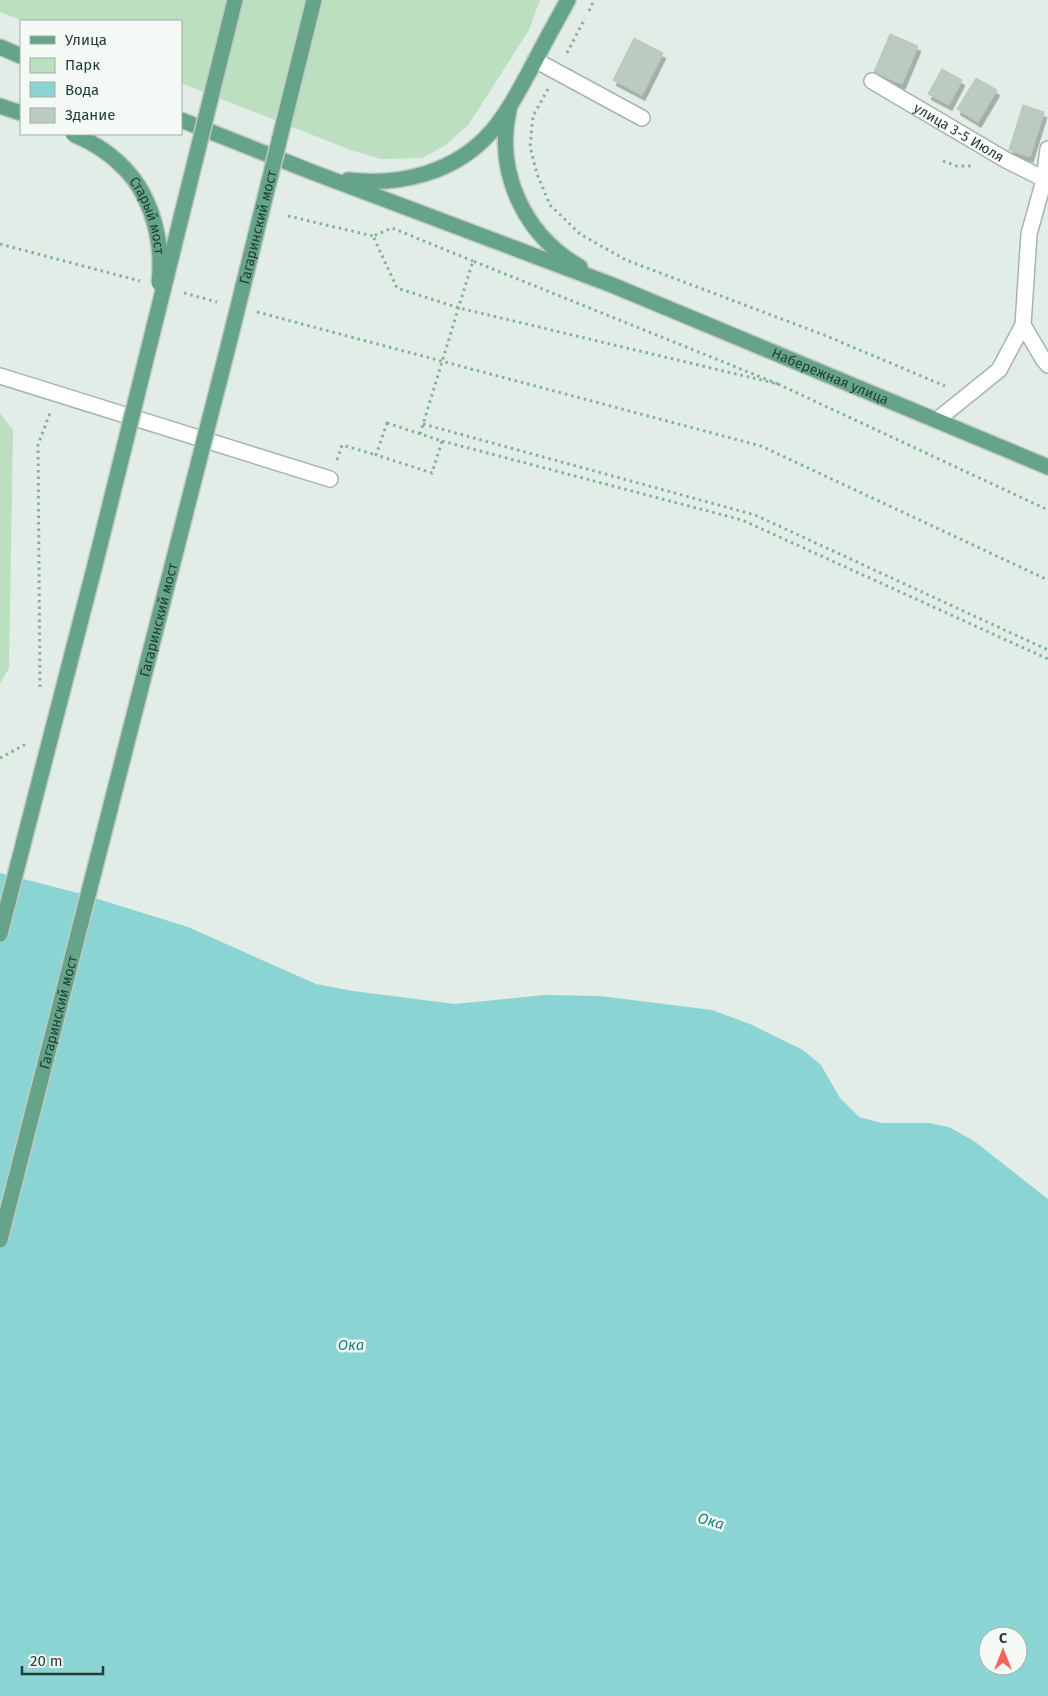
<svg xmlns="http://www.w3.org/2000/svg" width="1048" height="1696" viewBox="0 0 1048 1696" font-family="'Fira Sans',sans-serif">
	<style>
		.green { fill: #bbdfbf }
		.water { fill: #8ad4d3; fill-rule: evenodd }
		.building { fill: #bbcbc2; stroke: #b5c7bd; filter: url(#shadow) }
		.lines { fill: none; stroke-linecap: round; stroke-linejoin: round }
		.minor-casing { stroke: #a5b5ad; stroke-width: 18 }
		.major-casing { stroke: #c1c9c6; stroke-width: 18 }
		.path { stroke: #82b29b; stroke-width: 3; stroke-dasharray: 2.5 4; stroke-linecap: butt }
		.minor { stroke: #fff; stroke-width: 15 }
		.major { stroke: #66a48a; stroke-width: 15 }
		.major-bridge-casing { stroke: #c1c9c6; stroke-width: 18; stroke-linecap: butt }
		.major-bridge { stroke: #66a48a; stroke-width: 15 }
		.labels { text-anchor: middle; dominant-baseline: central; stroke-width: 5; stroke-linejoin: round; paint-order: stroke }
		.street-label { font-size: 14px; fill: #223f33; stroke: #f4f9f6 }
		.water-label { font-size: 15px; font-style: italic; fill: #1a7d7d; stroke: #f4f9f6 }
	</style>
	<defs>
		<filter id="shadow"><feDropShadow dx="3" dy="5.5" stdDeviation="0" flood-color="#0004"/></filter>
	</defs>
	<rect width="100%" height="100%" fill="#e3ede7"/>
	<path class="green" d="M 0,0 L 540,0 L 529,30 L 469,124 L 446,145 L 422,158 L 381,159 L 353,151 L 181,83 L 181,21 L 24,21 L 0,12 Z
		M 0,413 L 13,430 L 9,668 L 0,684 Z"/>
	<path class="water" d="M 0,873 L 82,894 L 188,927 L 316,984 L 353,991 L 455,1004 L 544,995 L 600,996 L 712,1010 L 750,1024 L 803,1050 L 821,1065 L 840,1098 L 859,1117 L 882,1123 L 929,1123 L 949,1127 L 974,1141 L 1048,1199 L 1048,1696 L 0,1696 ZM 988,1636 L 1018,1636 L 1018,1666 L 988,1666 Z"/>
	<path class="building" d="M 890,34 L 918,46 L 902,84 L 874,72 Z
		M 634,38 L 663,53 L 642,95 L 613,80 Z
		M 942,69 L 962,80 L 949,105 L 928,94 Z
		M 976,78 L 997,90 L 978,122 L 957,109 Z
		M 1023,105 L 1044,112 L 1030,157 L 1009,150 Z"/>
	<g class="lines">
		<g class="minor-casing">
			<g id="minor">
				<path d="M 535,60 L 642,118"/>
				<path id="s1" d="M 872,81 L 1006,160 L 1048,181"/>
				<path d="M 1023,325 L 1043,359 L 1048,365"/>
				<path d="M 0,376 L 330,479"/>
				<path d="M 937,420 L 999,370 L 1023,325 L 1029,234 L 1044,180 L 1048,149"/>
			</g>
		</g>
		<g class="major-casing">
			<g id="major">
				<path d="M 0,47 L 21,56"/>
				<path d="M 0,106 L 21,113"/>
				<path d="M 509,110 C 495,172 524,235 580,267"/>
				<path id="s2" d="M 181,120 L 312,172 L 612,285 L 1048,467"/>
				<path d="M 348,180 C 400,186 455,173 491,132 C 506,115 517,94 528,74 C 541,49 554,25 568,0"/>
			</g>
		</g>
		<path class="path" d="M 589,11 L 594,0
			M 567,53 L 585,18
			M 548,89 L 533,116 L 530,147 L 537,174 L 550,205 L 580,234 L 626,260 L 824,335 L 945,386
			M 943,161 L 957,166 L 972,166
			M 288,216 L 373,236
			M 0,244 L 140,281
			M 184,293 L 217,302
			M 257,312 L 761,446 L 1048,580
			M 778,384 L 1048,510
			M 387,423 L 442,441 L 432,473 L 376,455 Z
			M 423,424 L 755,515 L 1048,650
			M 420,434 C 438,376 455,318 473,261 L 778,384 L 459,308 L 397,288 L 373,236 L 392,228 L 473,261
			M 442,441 L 742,520 L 1048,659
			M 337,460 L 342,445 L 376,455
			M 40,687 L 38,445 L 50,413
			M 0,758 L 26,744 L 26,742"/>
		<use href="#minor" class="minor"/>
		<use href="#major" class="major"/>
		<g class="major-bridge-casing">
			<g id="major-bridge">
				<path id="s3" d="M 73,134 C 92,142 110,153 124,168 C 152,196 164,244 159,283"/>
				<path d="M 0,934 L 95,565 L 235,0"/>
				<path id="s4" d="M 0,1240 L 228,347 L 314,0"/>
			</g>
		</g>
		<use href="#major-bridge" class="major-bridge"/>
	</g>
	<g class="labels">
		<g class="street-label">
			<text stroke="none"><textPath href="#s1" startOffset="101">улица 3-5 Июля</textPath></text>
			<text stroke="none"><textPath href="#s3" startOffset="116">Старый мост</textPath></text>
			<text stroke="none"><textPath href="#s4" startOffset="1045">Гагаринский мост</textPath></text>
			<text stroke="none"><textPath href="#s2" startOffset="698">Набережная улица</textPath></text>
			<text stroke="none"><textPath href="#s4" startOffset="640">Гагаринский мост</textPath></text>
			<text stroke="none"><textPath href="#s4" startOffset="235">Гагаринский мост</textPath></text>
		</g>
		<g class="water-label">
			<text x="351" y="1345">Ока</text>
			<text transform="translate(711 1521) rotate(16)">Ока</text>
		</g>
	</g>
	<rect x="20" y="20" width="162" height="115" fill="#f4f9f6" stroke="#a0afa8"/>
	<rect x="30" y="36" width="25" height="8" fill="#66a48a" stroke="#a0afa8"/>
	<text x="65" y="45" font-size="15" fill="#223f33">Улица</text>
	<rect x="30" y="58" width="25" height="15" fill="#bbdfbf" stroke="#a0afa8"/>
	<text x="65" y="70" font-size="15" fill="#223f33">Парк</text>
	<rect x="30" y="82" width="25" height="15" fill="#8ad4d3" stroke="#a0afa8"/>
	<text x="65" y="95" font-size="15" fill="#223f33">Вода</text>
	<rect x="30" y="108" width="25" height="15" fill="#bbcbc2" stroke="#a0afa8"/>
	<text x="65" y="120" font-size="15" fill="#223f33">Здание</text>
	<g transform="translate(1003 1651)"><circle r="24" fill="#f4f9f6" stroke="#a0afa8"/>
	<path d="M0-4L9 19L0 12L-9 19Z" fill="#f66658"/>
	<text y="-8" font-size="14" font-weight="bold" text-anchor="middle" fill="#223f33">С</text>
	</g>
	<path d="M22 1666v8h81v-8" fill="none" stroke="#223f33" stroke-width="2.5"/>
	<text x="30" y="1666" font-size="15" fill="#223f33" stroke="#f4f9f6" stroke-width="4" paint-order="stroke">20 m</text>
</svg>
